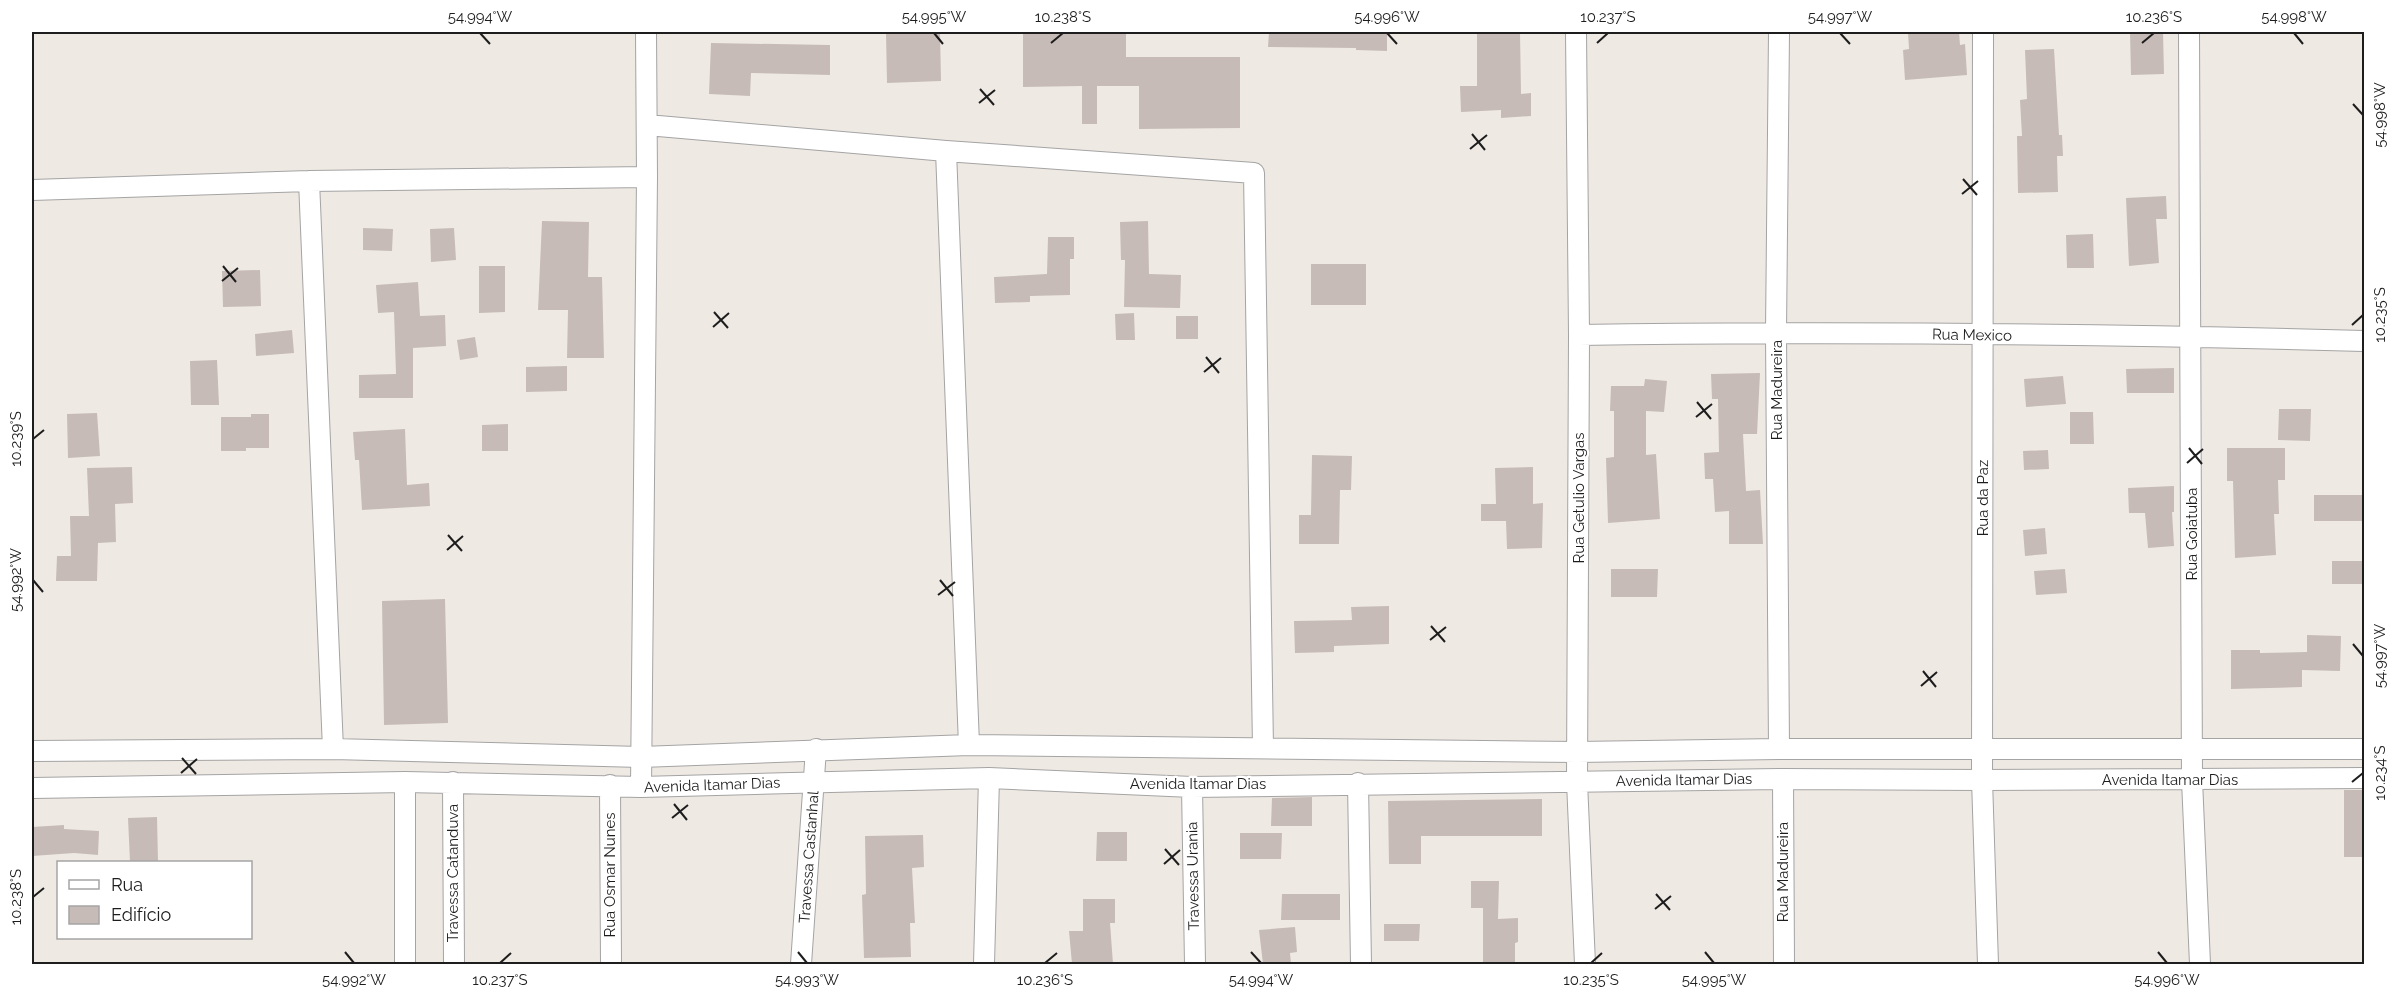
<svg xmlns="http://www.w3.org/2000/svg" width="2396" height="996" viewBox="0 0 2396 996" font-family="Raleway,sans-serif">
	<style>
		.building { fill: #c6bbb6 }
		.lines { fill: none; stroke-linecap: round; stroke-linejoin: round }
		.minor-casing { stroke: #a4a4a4; stroke-width: 22 }
		.minor { stroke: #fff; stroke-width: 20 }
		.ticks { fill: none; stroke: #1d1d1d; stroke-width: 2 }
		.labels { text-anchor: middle; dominant-baseline: central; stroke-width: 4.5; stroke-linejoin: round; paint-order: stroke }
		.street-label { font-size: 15px; fill: #1d1d1d; stroke: #fff }
		.neatline { fill: none; stroke: #1d1d1d; stroke-width: 2 }
		.ticks-label { font-size: 15px; text-anchor: middle; fill: #1d1d1d }
	</style>
	<rect width="100%" height="100%" fill="#efe9e3"/>
	<path class="building" d="M 886,32 L 940,32 L 941,81 L 887,83 Z
		M 1056,32 L 1126,32 L 1126,57 L 1240,57 L 1240,128 L 1139,129 L 1139,86 L 1097,86 L 1097,124 L 1082,124 L 1082,86 L 1023,87 L 1023,33 Z
		M 1269,32 L 1387,32 L 1387,51 L 1356,50 L 1356,48 L 1268,47 Z
		M 1477,32 L 1520,32 L 1521,94 L 1531,93 L 1531,116 L 1501,118 L 1501,110 L 1461,112 L 1460,86 L 1477,86 Z
		M 1908,32 L 1959,32 L 1960,45 L 1965,44 L 1967,75 L 1905,80 L 1903,50 L 1909,49 Z
		M 2130,32 L 2163,32 L 2164,74 L 2131,75 Z
		M 711,43 L 830,45 L 830,75 L 751,73 L 750,96 L 709,94 Z
		M 2054,49 L 2059,135 L 2062,135 L 2063,156 L 2057,156 L 2058,192 L 2018,193 L 2017,136 L 2022,136 L 2020,100 L 2027,99 L 2025,50 Z
		M 2166,196 L 2167,219 L 2156,219 L 2159,263 L 2129,266 L 2126,198 Z
		M 542,221 L 589,222 L 588,277 L 602,277 L 604,358 L 567,358 L 568,310 L 538,310 Z
		M 1148,221 L 1149,274 L 1181,275 L 1180,308 L 1124,307 L 1125,260 L 1121,260 L 1120,222 Z
		M 363,228 L 393,229 L 392,251 L 363,250 Z
		M 454,228 L 456,260 L 431,262 L 430,229 Z
		M 2093,234 L 2094,268 L 2067,268 L 2066,235 Z
		M 1048,237 L 1074,237 L 1074,259 L 1070,259 L 1070,295 L 1030,296 L 1030,302 L 995,303 L 994,277 L 1047,274 Z
		M 1311,264 L 1366,264 L 1366,305 L 1311,305 Z
		M 479,266 L 505,266 L 505,312 L 479,313 Z
		M 260,270 L 261,306 L 223,307 L 222,271 Z
		M 418,282 L 420,316 L 445,315 L 446,346 L 413,348 L 413,398 L 359,398 L 359,375 L 396,374 L 394,312 L 378,313 L 376,285 Z
		M 1134,313 L 1135,340 L 1116,340 L 1115,314 Z
		M 1176,316 L 1198,316 L 1198,339 L 1176,339 Z
		M 292,330 L 294,353 L 256,356 L 255,334 Z
		M 475,337 L 478,357 L 460,360 L 457,340 Z
		M 217,360 L 219,405 L 191,405 L 190,361 Z
		M 567,366 L 567,391 L 526,392 L 526,367 Z
		M 2174,368 L 2174,393 L 2127,393 L 2126,369 Z
		M 1760,373 L 1757,434 L 1743,434 L 1746,491 L 1760,490 L 1763,544 L 1729,544 L 1729,511 L 1715,512 L 1713,479 L 1705,479 L 1704,453 L 1719,452 L 1718,399 L 1712,399 L 1711,374 Z
		M 2063,376 L 2066,404 L 2026,407 L 2024,379 Z
		M 1645,379 L 1667,381 L 1664,412 L 1646,411 L 1646,455 L 1656,454 L 1660,519 L 1608,523 L 1606,458 L 1614,457 L 1614,411 L 1610,411 L 1611,386 L 1644,386 Z
		M 2279,409 L 2311,409 L 2310,441 L 2278,440 Z
		M 2070,412 L 2093,412 L 2094,444 L 2070,444 Z
		M 97,413 L 100,456 L 68,458 L 67,414 Z
		M 251,414 L 269,414 L 269,448 L 246,448 L 246,451 L 221,451 L 221,417 L 251,417 Z
		M 508,424 L 508,451 L 482,451 L 482,425 Z
		M 405,429 L 407,485 L 429,483 L 430,506 L 362,510 L 359,460 L 355,460 L 353,432 Z
		M 2227,448 L 2285,448 L 2285,480 L 2278,480 L 2279,514 L 2274,514 L 2276,555 L 2235,558 L 2233,481 L 2227,481 Z
		M 2048,450 L 2049,469 L 2024,470 L 2023,451 Z
		M 1312,455 L 1352,456 L 1351,490 L 1340,490 L 1339,544 L 1299,544 L 1299,515 L 1311,515 Z
		M 132,467 L 133,503 L 115,504 L 116,542 L 98,543 L 97,581 L 56,581 L 57,556 L 71,556 L 70,516 L 89,516 L 87,468 Z
		M 1533,467 L 1533,504 L 1543,503 L 1542,548 L 1507,549 L 1506,521 L 1481,521 L 1481,504 L 1496,504 L 1495,468 Z
		M 2174,486 L 2174,512 L 2172,512 L 2174,546 L 2148,548 L 2145,513 L 2129,513 L 2128,488 Z
		M 2314,495 L 2364,495 L 2363,521 L 2314,521 Z
		M 2045,528 L 2047,554 L 2025,556 L 2023,530 Z
		M 2332,561 L 2364,561 L 2364,584 L 2332,584 Z
		M 1611,569 L 1658,569 L 1657,597 L 1611,597 Z
		M 2065,569 L 2067,593 L 2036,595 L 2034,571 Z
		M 445,599 L 448,723 L 384,725 L 382,601 Z
		M 1389,606 L 1389,644 L 1334,646 L 1334,652 L 1295,653 L 1294,621 L 1352,620 L 1351,607 Z
		M 2307,635 L 2341,636 L 2340,671 L 2302,670 L 2302,687 L 2231,689 L 2231,650 L 2260,650 L 2260,653 L 2307,652 Z
		M 2344,790 L 2364,790 L 2364,857 L 2344,857 Z
		M 1312,797 L 1312,826 L 1271,826 L 1272,798 Z
		M 1542,799 L 1542,836 L 1421,836 L 1421,864 L 1389,864 L 1388,801 Z
		M 157,817 L 158,862 L 130,862 L 128,818 Z
		M 64,825 L 64,829 L 99,831 L 98,855 L 74,853 L 32,856 L 32,827 Z
		M 1097,832 L 1127,832 L 1127,861 L 1096,861 Z
		M 1240,833 L 1282,833 L 1281,859 L 1240,859 Z
		M 923,835 L 924,867 L 912,868 L 915,923 L 910,923 L 911,957 L 864,958 L 862,895 L 866,894 L 865,836 Z
		M 1471,881 L 1499,881 L 1498,919 L 1518,918 L 1518,942 L 1515,943 L 1515,964 L 1483,964 L 1483,908 L 1471,908 Z
		M 1282,894 L 1340,894 L 1340,920 L 1281,920 Z
		M 1083,899 L 1115,899 L 1115,923 L 1110,923 L 1113,964 L 1072,964 L 1069,931 L 1083,931 Z
		M 1384,924 L 1420,924 L 1419,941 L 1384,941 Z
		M 1295,927 L 1297,952 L 1290,953 L 1291,964 L 1263,964 L 1259,930 Z"/>
	<g class="lines">
		<g class="minor-casing">
			<path id="minor" d="M 1576,32 L 1579,335 L 1577,782 L 1585,964
				M 1779,32 L 1776,332 L 1779,749
				M 1983,32 L 1982,780 L 1988,964
				M 2189,32 L 2192,780 L 2200,964
				M 647,125 L 946,151 L 1254,173 L 1263,748
				M 946,151 L 969,745
				M 309,181 L 333,749
				M 32,190 L 309,181 L 647,177
				M 1579,335 C 1841,331 2103,334 2364,341
				M 32,751 L 333,749 L 641,757 L 969,745 L 1577,752 L 1779,749 L 2364,749
				M 1783,779 L 1784,964
				M 453,782 L 454,964
				M 1358,783 L 1361,964
				M 610,785 L 611,964
				M 641,787 L 647,177 L 646,32
				M 1192,787 L 1195,964
				M 32,788 L 405,782 L 641,787 L 989,778 L 1192,787 L 1783,779 L 1982,780 L 2364,778
				M 405,964 L 405,782
				M 801,964 L 816,749
				M 984,964 L 989,778"/>
		</g>
		<use href="#minor" class="minor"/>
	</g>
	<path class="ticks" d="M 480,33 L 490,44M 934,33 L 943,44M 1387,33 L 1397,44M 1840,33 L 1850,44M 2294,33 L 2303,44M 1051,43 L 1063,33M 1597,43 L 1608,33M 2142,43 L 2154,33M 980,89 L 994,105M 979,103 L 995,90M 2353,104 L 2363,115M 1472,134 L 1485,150M 1470,149 L 1487,135M 1963,179 L 1977,195M 1962,194 L 1978,181M 223,266 L 236,282M 222,281 L 238,268M 714,312 L 728,328M 2352,325 L 2363,315M 713,327 L 729,313M 1206,357 L 1219,373M 1204,372 L 1221,358M 1697,402 L 1711,419M 1696,417 L 1712,404M 33,439 L 44,430M 2189,448 L 2202,464M 2187,463 L 2203,449M 448,535 L 462,551M 447,550 L 463,536M 33,580 L 43,592M 940,580 L 953,596M 938,595 L 955,582M 1431,626 L 1445,642M 1430,640 L 1446,627M 2353,644 L 2363,656M 1923,671 L 1936,687M 1921,686 L 1937,672M 182,758 L 196,774M 181,773 L 197,759M 2352,782 L 2363,773M 674,804 L 687,820M 672,818 L 688,805M 1165,849 L 1179,865M 1164,864 L 1180,850M 1656,894 L 1670,910M 33,897 L 44,888M 1655,909 L 1671,896M 345,952 L 354,963M 798,952 L 807,963M 1251,952 L 1261,963M 1705,952 L 1714,963M 2158,952 L 2167,963M 500,963 L 511,953M 1045,963 L 1057,953M 1591,963 L 1602,953"/>
	<g class="labels">
		<g class="street-label">
			<text transform="translate(1972 335) rotate(1)">Rua Mexico</text>
			<text transform="translate(1777 390) rotate(-90)">Rua Madureira</text>
			<text transform="translate(1579 498) rotate(-90)">Rua Getulio Vargas</text>
			<text transform="translate(1983 498) rotate(-90)">Rua da Paz</text>
			<text transform="translate(2192 534) rotate(-90)">Rua Goiatuba</text>
			<text transform="translate(1684 780) rotate(-1)">Avenida Itamar Dias</text>
			<text x="2170" y="780">Avenida Itamar Dias</text>
			<text x="1198" y="784">Avenida Itamar Dias</text>
			<text transform="translate(712 785) rotate(-2)">Avenida Itamar Dias</text>
			<text transform="translate(809 857) rotate(-86)">Travessa Castanhal</text>
			<text transform="translate(1783 872) rotate(-90)">Rua Madureira</text>
			<text transform="translate(453 873) rotate(-90)">Travessa Catanduva</text>
			<text transform="translate(610 875) rotate(-90)">Rua Osmar Nunes</text>
			<text transform="translate(1193 876) rotate(-91)">Travessa Urania</text>
		</g>
	</g>
	<rect width="2396" height="996" fill="none" stroke="#ffffff" stroke-width="66"/>
	<rect x="57" y="861" width="195" height="78" fill="#ffffff" stroke="#a5a5a5" stroke-width="1.5"/>
	<rect x="69" y="880" width="30" height="9" fill="#ffffff" stroke="#a5a5a5" stroke-width="1.5"/>
	<text x="111" y="891" font-size="18" fill="#1d1d1d">Rua</text>
	<rect x="69" y="906" width="30" height="18" fill="#c6bbb6" stroke="#a5a5a5" stroke-width="1.5"/>
	<text x="111" y="921" font-size="18" fill="#1d1d1d">Edifício</text>
	<rect x="33" y="33" width="2330" height="930" class="neatline"/>
	<g class="ticks-label">
		<text x="480" y="22">54.994°W</text>
		<text x="934" y="22">54.995°W</text>
		<text x="1063" y="22">10.238°S</text>
		<text x="1387" y="22">54.996°W</text>
		<text x="1608" y="22">10.237°S</text>
		<text x="1840" y="22">54.997°W</text>
		<text x="2154" y="22">10.236°S</text>
		<text x="2294" y="22">54.998°W</text>
		<text transform="translate(2380 115) rotate(-90)" y="5">54.998°W</text>
		<text transform="translate(2380 315) rotate(-90)" y="5">10.235°S</text>
		<text transform="translate(16 439) rotate(-90)" y="5">10.239°S</text>
		<text transform="translate(16 580) rotate(-90)" y="5">54.992°W</text>
		<text transform="translate(2380 656) rotate(-90)" y="5">54.997°W</text>
		<text transform="translate(2380 773) rotate(-90)" y="5">10.234°S</text>
		<text transform="translate(16 897) rotate(-90)" y="5">10.238°S</text>
		<text x="354" y="985">54.992°W</text>
		<text x="500" y="985">10.237°S</text>
		<text x="807" y="985">54.993°W</text>
		<text x="1045" y="985">10.236°S</text>
		<text x="1261" y="985">54.994°W</text>
		<text x="1591" y="985">10.235°S</text>
		<text x="1714" y="985">54.995°W</text>
		<text x="2167" y="985">54.996°W</text>
	</g>
</svg>
